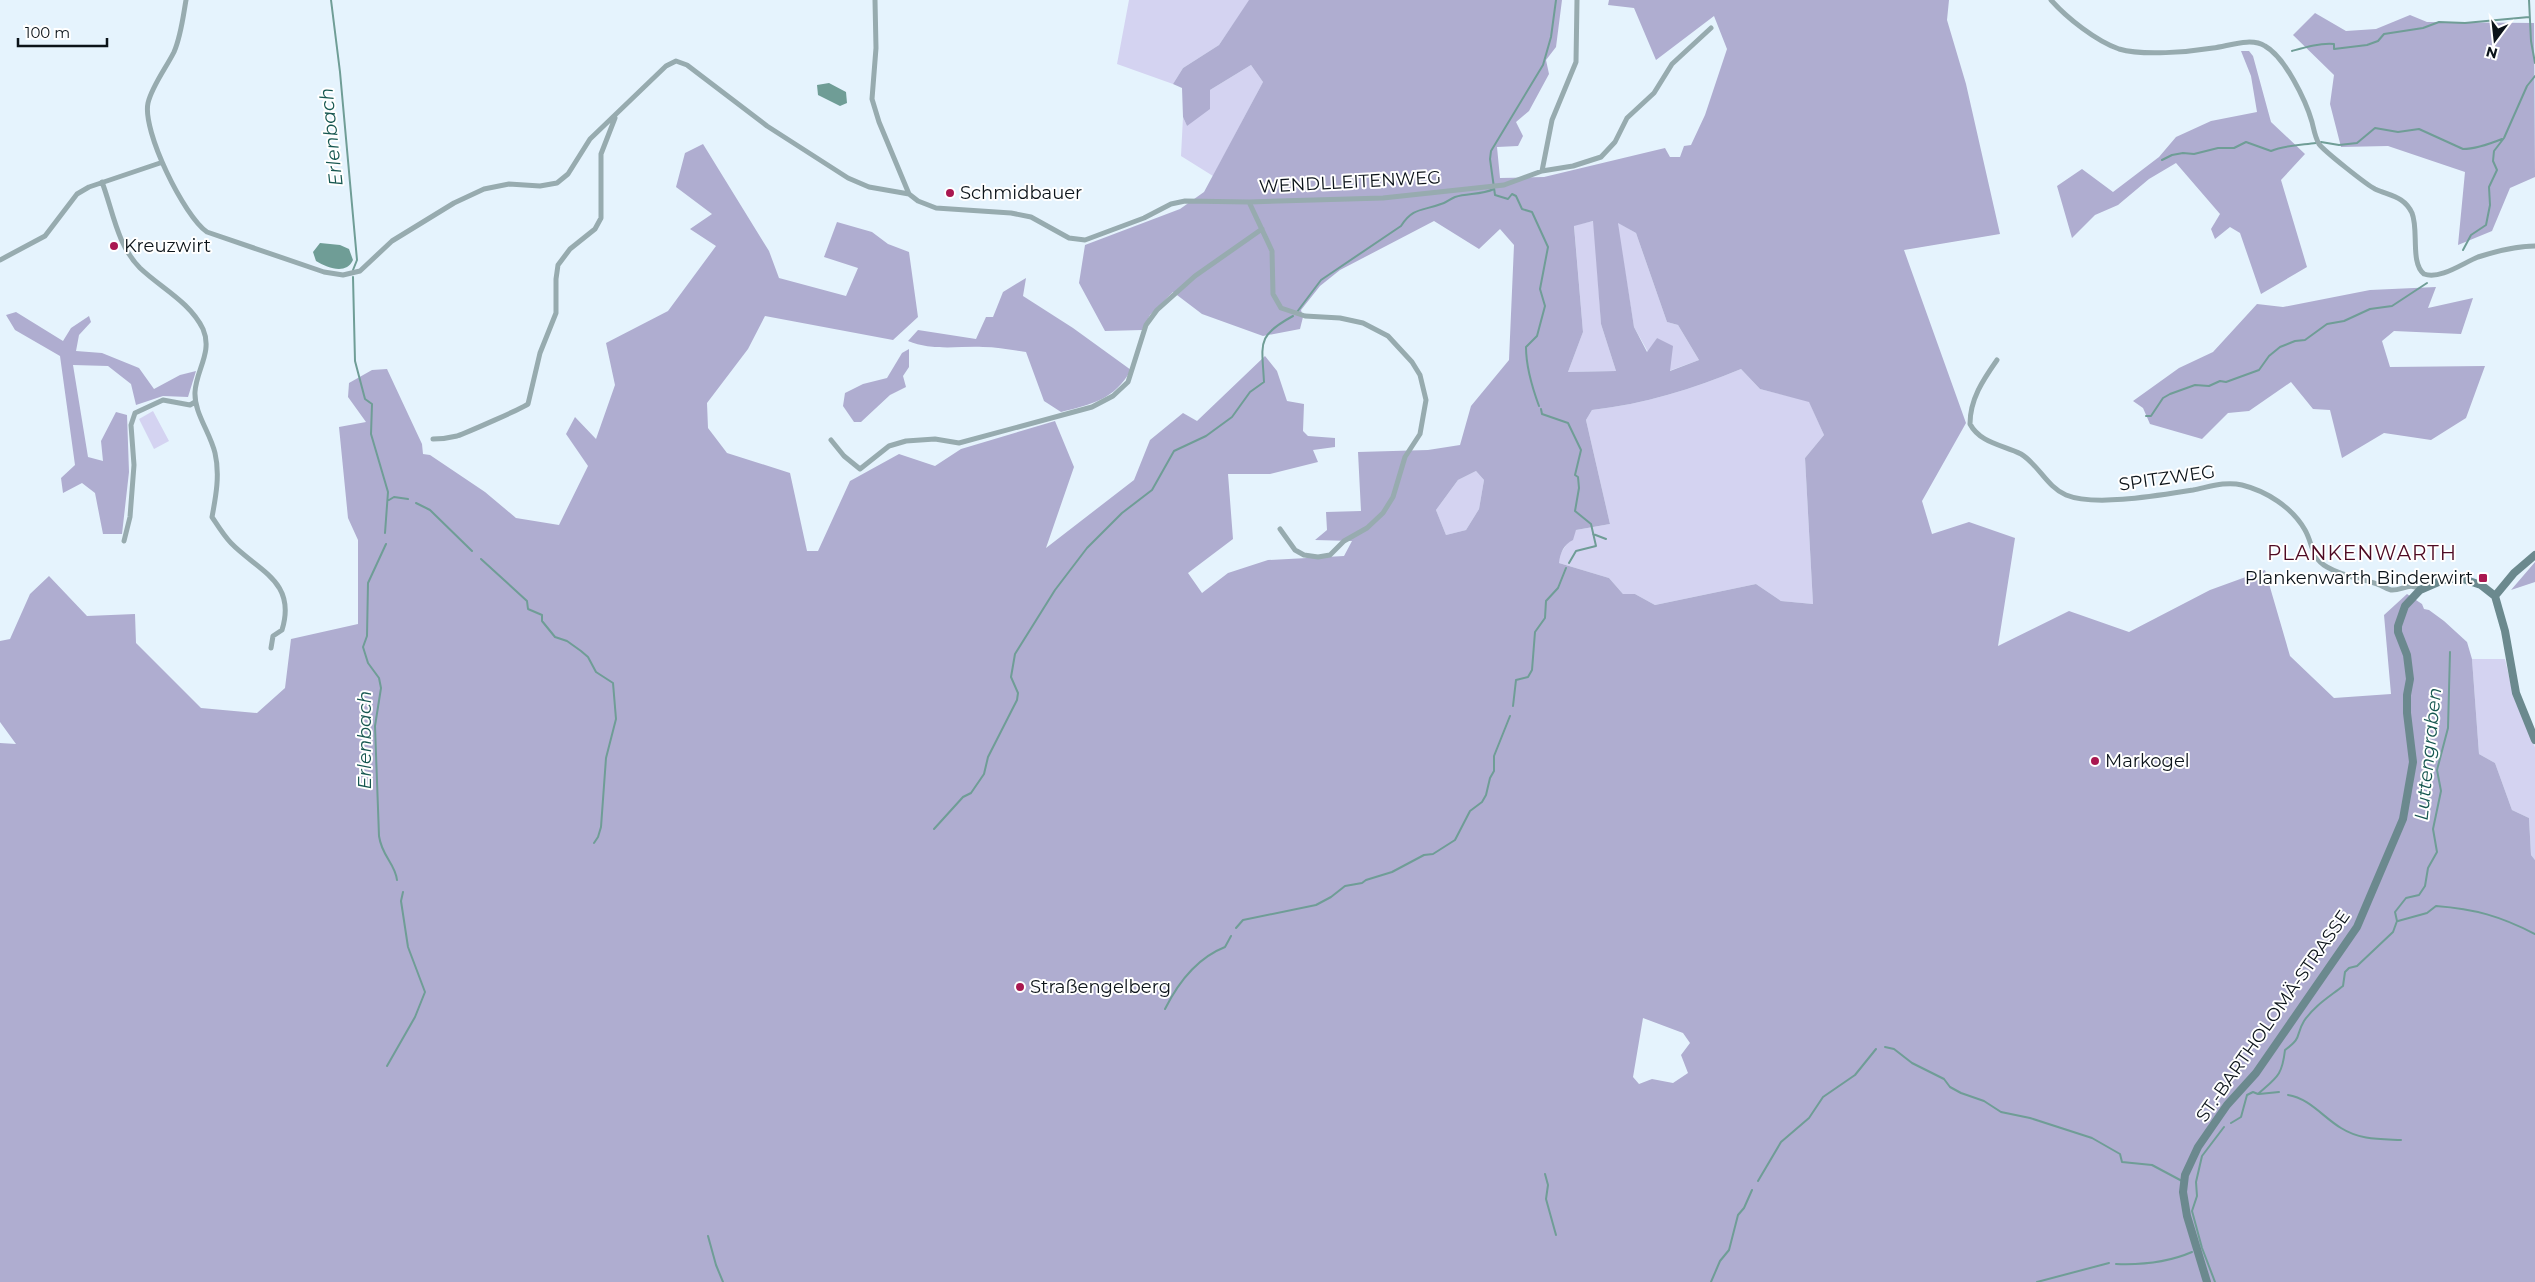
<svg xmlns="http://www.w3.org/2000/svg" width="2535" height="1282" viewBox="0 0 2535 1282" font-family="Montserrat,sans-serif">
	<style>
		.green { fill: #d4d3f1 }
		.forest { fill: #afadd0; fill-rule: evenodd }
		.water { fill: #6f9d96 }
		.lines { fill: none; stroke-linecap: round; stroke-linejoin: round }
		.stream { stroke: #6f9d96; stroke-width: 2 }
		.street { stroke: #97abaf; stroke-width: 5 }
		.secondary { stroke: #6b898e; stroke-width: 8 }
		.poi-dot { fill: #a91750; stroke: #fff; stroke-width: 2 }
		.labels { text-anchor: middle; dominant-baseline: central; stroke-width: 4; stroke-linejoin: round; paint-order: stroke }
		.street-label { font-size: 18px; fill: #0b1319; stroke: #fff }
		.poi-label { font-size: 18px; fill: #0b1319; stroke: #fff; text-anchor: start }
		.water-label { font-size: 19px; font-style: italic; fill: #165750; stroke: #fff }
		.quarter-label { font-size: 20px; letter-spacing: 1px; fill: #4e0a23; stroke: #fff }
	</style>
	<rect width="100%" height="100%" fill="#e5f3fd"/>
	<path class="green" d="M 1129,0 L 1249,0 L 1249,1 L 1219,45 L 1183,68 L 1173,84 L 1117,64 Z
		M 1251,65 L 1263,82 L 1213,176 L 1181,156 L 1183,117 L 1187,126 L 1210,90 Z
		M 1594,221 L 1601,324 L 1616,371 L 1568,372 L 1583,332 L 1574,225 Z
		M 1617,222 L 1636,233 L 1667,322 L 1678,325 L 1699,360 L 1669,371 L 1657,338 L 1648,352 L 1634,327 Z
		M 1741,369 L 1760,389 L 1809,401 L 1824,435 L 1805,458 L 1813,604 L 1781,601 L 1756,584 L 1655,605 L 1635,594 L 1623,594 L 1609,578 L 1559,563 L 1559,556 L 1576,530 L 1610,524 L 1586,420 L 1592,410 C 1644,404 1693,389 1741,369 Z
		M 153,411 L 169,441 L 154,449 L 139,419 Z
		M 1476,471 L 1484,480 L 1479,509 L 1466,530 L 1446,535 L 1436,510 L 1458,480 Z
		M 2472,659 L 2505,659 L 2514,698 L 2535,747 L 2535,860 L 2531,855 L 2529,818 L 2512,810 L 2495,763 L 2479,754 Z"/>
	<path class="forest" d="M 1249,0 L 1562,0 L 1556,47 L 1546,60 L 1549,74 L 1529,111 L 1516,122 L 1523,136 L 1518,146 L 1497,147 L 1500,178 L 1544,177 L 1665,148 L 1670,157 L 1680,157 L 1684,146 L 1691,145 L 1705,115 L 1727,49 L 1714,16 L 1656,60 L 1634,8 L 1608,5 L 1609,0 L 1949,0 L 1947,20 L 1966,84 L 2000,234 L 1904,250 L 1966,423 L 1922,501 L 1932,534 L 1969,522 L 2015,538 L 1998,646 L 2069,611 L 2129,632 L 2210,590 L 2265,570 L 2290,656 L 2334,698 L 2391,694 L 2384,615 L 2407,594 L 2422,604 L 2424,609 L 2429,610 L 2444,621 L 2467,642 L 2472,659 L 2479,754 L 2495,763 L 2512,810 L 2529,818 L 2531,855 L 2535,860 L 2535,1282 L 0,1282 L 0,743 L 16,744 L 0,722 L 0,641 L 10,639 L 30,594 L 49,576 L 87,616 L 135,614 L 136,643 L 201,708 L 257,713 L 285,688 L 291,639 L 358,624 L 358,540 L 348,518 L 339,427 L 366,422 L 348,397 L 349,383 L 372,370 L 387,369 L 422,444 L 423,454 L 430,455 L 485,492 L 516,518 L 559,525 L 588,466 L 566,434 L 575,417 L 596,439 L 615,385 L 606,343 L 668,311 L 716,246 L 690,229 L 712,214 L 676,187 L 685,153 L 703,144 L 769,251 L 779,278 L 846,296 L 858,268 L 824,257 L 837,222 L 872,232 L 888,244 L 909,252 L 918,317 L 893,340 L 765,316 L 748,349 L 707,403 L 708,428 L 727,453 L 790,473 L 807,551 L 818,551 L 850,481 L 899,454 L 935,466 L 961,449 L 1055,421 L 1074,467 L 1046,548 L 1134,480 L 1150,440 L 1183,413 L 1197,421 L 1265,356 L 1277,371 L 1287,401 L 1304,404 L 1303,431 L 1308,436 L 1335,438 L 1335,447 L 1313,450 L 1318,462 L 1270,474 L 1228,474 L 1233,539 L 1188,573 L 1202,593 L 1228,573 L 1268,560 L 1344,556 L 1352,541 L 1315,540 L 1327,530 L 1326,512 L 1361,511 L 1358,452 L 1428,450 L 1460,445 L 1471,406 L 1509,360 L 1514,245 L 1500,229 L 1479,249 L 1434,221 L 1340,270 L 1320,286 L 1301,310 L 1303,317 L 1300,329 L 1263,336 L 1202,314 L 1173,292 L 1150,315 L 1142,330 L 1105,331 L 1079,283 L 1085,245 L 1180,209 L 1204,192 L 1263,82 L 1251,65 L 1210,90 L 1210,109 L 1187,126 L 1183,117 L 1182,88 L 1173,84 L 1183,68 L 1219,45 ZM 1593,221 L 1601,324 L 1616,371 L 1568,372 L 1583,332 L 1574,226 ZM 1618,223 L 1636,233 L 1667,322 L 1678,325 L 1699,360 L 1670,371 L 1673,346 L 1657,338 L 1647,352 L 1634,327 ZM 1741,369 L 1760,389 L 1809,402 L 1824,435 L 1805,458 L 1813,604 L 1781,601 L 1756,584 L 1655,605 L 1635,594 L 1623,594 L 1609,578 L 1559,563 C 1560,553 1564,544 1573,540 L 1576,530 L 1610,524 L 1586,420 L 1592,410 C 1644,404 1693,389 1741,369 ZM 1476,471 L 1484,480 L 1479,509 L 1466,530 L 1446,535 L 1436,510 L 1458,480 ZM 1643,1018 L 1683,1033 L 1690,1043 L 1681,1055 L 1688,1073 L 1673,1083 L 1652,1079 L 1639,1084 L 1633,1077 Z
		M 2315,13 L 2346,31 L 2376,29 L 2410,15 L 2427,22 L 2534,23 L 2535,177 L 2510,188 L 2492,231 L 2458,245 L 2465,172 L 2388,146 L 2341,147 L 2330,104 L 2334,75 L 2293,35 Z
		M 2241,51 L 2249,51 L 2253,56 L 2271,122 L 2305,154 L 2281,180 L 2307,267 L 2261,294 L 2240,233 L 2230,227 L 2215,239 L 2211,229 L 2220,214 L 2176,163 L 2149,179 L 2118,205 L 2095,215 L 2072,238 L 2057,186 L 2082,169 L 2113,192 L 2159,157 L 2176,137 L 2211,121 L 2257,112 L 2251,76 Z
		M 1026,278 L 1023,296 L 1073,328 L 1131,370 C 1114,400 1092,404 1061,412 L 1044,401 L 1026,352 C 1012,350 997,347 983,347 C 958,346 932,351 908,341 L 918,330 L 976,339 L 986,317 L 993,317 L 1003,292 Z
		M 2436,287 L 2428,308 L 2473,298 L 2461,334 L 2394,331 L 2382,341 L 2390,367 L 2485,366 L 2466,418 L 2431,440 L 2384,433 L 2342,458 L 2330,410 L 2313,409 L 2291,382 L 2249,411 L 2228,413 L 2202,439 L 2150,424 L 2143,408 L 2133,401 L 2179,368 L 2213,352 L 2257,304 L 2283,307 L 2370,290 Z
		M 16,312 L 63,341 L 71,328 L 89,316 L 91,322 L 79,335 L 76,351 L 102,353 L 139,368 L 154,389 L 180,375 L 196,371 L 188,397 L 163,396 L 136,405 L 131,384 L 108,366 L 73,365 L 88,457 L 103,461 L 101,441 L 116,412 L 127,415 L 129,472 L 122,534 L 103,534 L 95,493 L 82,483 L 63,493 L 61,478 L 75,465 L 60,356 L 15,330 L 6,315 Z
		M 909,349 L 909,367 L 903,376 L 906,387 L 890,395 L 861,422 L 854,422 L 843,406 L 845,393 L 863,384 L 887,378 L 902,353 Z
		M 2535,562 L 2535,582 L 2511,590 Z"/>
	<path class="water" d="M 829,83 L 846,92 L 847,103 L 840,106 L 818,95 L 817,85 Z
		M 320,243 L 340,245 L 349,249 L 353,260 C 346,275 328,268 316,261 L 313,252 Z"/>
	<g class="lines">
		<path class="stream" d="M 331,0 L 340,72 L 357,260 L 353,270
			M 2529,0 L 2531,41 L 2535,63
			M 2292,51 C 2306,47 2319,43 2334,44 L 2334,49 L 2367,45 L 2378,41 L 2384,34 L 2423,28 L 2439,22 L 2465,23 L 2529,17
			M 2321,142 L 2339,145 L 2357,143 L 2375,128 L 2398,132 L 2419,129 L 2463,149 C 2474,149 2492,143 2502,139
			M 2162,160 L 2172,155 L 2183,153 L 2194,154 L 2218,148 L 2234,148 L 2246,142 L 2271,151 C 2285,145 2301,145 2316,143
			M 2463,250 L 2471,235 L 2486,225 L 2490,205 L 2489,187 L 2497,170 L 2493,161 L 2494,151 L 2504,138 L 2527,86 L 2535,76
			M 353,277 L 355,361 L 365,399 L 372,404 L 371,434 L 388,492 L 385,533
			M 1297,312 L 1321,280 L 1401,226 C 1413,207 1423,211 1441,204 C 1446,203 1450,199 1455,197 C 1468,193 1481,195 1494,189
			M 1539,406 C 1532,387 1526,368 1526,347 L 1537,336 L 1545,306 L 1540,289 L 1548,247 L 1532,212 L 1522,209 L 1516,196 L 1512,194 L 1508,199 L 1495,195 L 1490,159 L 1491,151 L 1543,65 L 1551,37 L 1556,0
			M 1541,409 L 1542,414 L 1568,423 L 1581,450 L 1575,475 L 1578,477 L 1579,488 L 1575,511 L 1591,524 L 1596,546 L 1576,551 L 1569,563
			M 2146,416 L 2151,416 L 2163,398 L 2170,394 L 2195,385 L 2209,386 L 2220,381 L 2226,382 L 2259,370 L 2269,356 L 2280,347 L 2295,341 L 2305,340 L 2327,324 L 2344,321 L 2370,309 L 2392,306 L 2427,283
			M 389,500 L 394,497 L 408,499
			M 416,503 L 430,510 L 472,551
			M 1593,534 L 1606,539
			M 386,544 L 368,583 L 367,636 L 363,647 L 368,663 L 379,678 L 381,688 L 375,726 L 379,836 C 382,857 395,863 397,880
			M 481,559 L 527,601 L 528,609 L 542,615 L 542,621 L 555,637 L 567,641 L 581,651 L 588,657 L 596,672 L 613,683 L 616,719 L 606,758 L 601,827 L 598,837 L 594,843
			M 1513,706 L 1516,680 L 1528,677 L 1532,670 L 1535,632 L 1545,618 L 1546,601 L 1558,588 L 1566,568
			M 934,829 L 963,797 L 971,793 L 984,774 L 988,757 L 1017,700 L 1018,693 L 1011,677 L 1015,654 L 1055,590 L 1087,548 L 1122,513 L 1152,490 L 1174,451 L 1206,436 L 1232,417 L 1250,392 L 1264,382 C 1262,343 1256,336 1293,316
			M 2398,921 L 2427,913 L 2436,906 C 2475,909 2500,916 2535,934
			M 1236,928 L 1243,920 L 1316,905 L 1331,897 L 1345,886 L 1362,883 L 1366,880 L 1392,872 L 1424,855 L 1433,854 L 1455,840 L 1470,811 L 1482,802 L 1486,795 L 1490,778 L 1494,771 L 1494,756 L 1510,716
			M 1165,1009 C 1178,983 1197,958 1225,947 L 1231,936
			M 1885,1047 L 1894,1049 L 1912,1063 L 1944,1079 L 1950,1087 L 1961,1093 L 1984,1101 L 2001,1112 L 2030,1118 L 2092,1138 L 2120,1154 L 2122,1162 L 2152,1165 L 2182,1181
			M 387,1066 L 415,1017 L 425,992 L 408,947 L 401,901 L 403,892
			M 2259,1094 L 2279,1092
			M 2288,1095 C 2309,1098 2324,1118 2341,1128 C 2360,1140 2379,1139 2401,1140
			M 2231,1123 L 2241,1117 L 2247,1095 L 2253,1092 L 2258,1094 C 2277,1077 2282,1076 2285,1050 C 2303,1037 2295,1036 2304,1021 C 2314,1006 2329,997 2343,986 L 2345,972 L 2349,968 L 2357,966 L 2393,932 L 2397,921 L 2395,912 L 2406,898 L 2419,895 L 2425,886 L 2428,868 L 2437,852 L 2433,829 L 2441,791 L 2437,770 L 2448,728 L 2450,652
			M 1545,1174 L 1548,1185 L 1546,1199 L 1556,1235
			M 1758,1181 L 1781,1142 L 1809,1118 L 1823,1097 L 1855,1075 L 1876,1049
			M 708,1236 L 716,1265 L 723,1282
			M 2116,1264 C 2141,1265 2169,1262 2192,1252
			M 1711,1282 L 1720,1261 L 1729,1250 L 1738,1215 L 1744,1208 L 1752,1190
			M 2037,1282 L 2109,1263
			M 2215,1282 L 2202,1248 L 2192,1211 L 2197,1196 L 2196,1182 L 2202,1156 L 2224,1127"/>
		<path class="street" d="M 186,0 C 183,17 181,36 174,52 C 166,68 152,86 148,103 C 142,131 184,216 207,232 L 324,272 L 343,275 L 360,271 L 392,241 L 454,203 L 484,189 L 509,184 L 540,186 L 557,183 L 568,174 L 590,139 L 666,66 L 676,61 L 687,65 L 767,126 L 848,178 L 869,187 L 909,194
			M 875,0 L 876,48 L 872,99 L 879,122 L 909,194 L 918,201 L 936,208 L 1011,213 L 1031,217 L 1069,238 L 1085,240 L 1144,218 L 1171,204 L 1185,201 L 1249,202 L 1383,198 L 1504,185 L 1542,171 L 1573,166 L 1601,157 L 1615,142 L 1627,118 L 1654,93 L 1672,64 L 1711,28
			M 2051,0 C 2067,18 2096,41 2119,49 C 2143,56 2188,52 2213,48 C 2229,46 2251,37 2265,46 C 2285,57 2306,101 2312,122 C 2314,130 2315,137 2319,144 C 2324,151 2367,185 2375,189 C 2390,196 2404,196 2412,213 C 2419,230 2410,263 2424,274 C 2440,280 2463,263 2478,257 C 2497,251 2515,246 2535,246
			M 1542,171 L 1552,120 L 1576,62 L 1577,0
			M 102,182 C 113,211 117,245 140,268 C 161,288 190,302 203,329 C 213,352 196,370 195,392 C 194,413 210,432 215,453 C 220,474 216,496 212,517 C 218,526 224,536 231,543 C 258,571 297,581 282,630 L 273,636 L 271,648
			M 1249,202 L 1272,251 L 1273,294 L 1281,308 L 1305,316 L 1340,318 L 1363,323 L 1388,336 L 1412,362 L 1420,375 L 1426,400 L 1420,434 L 1405,457 L 1393,497 L 1383,513 L 1367,528 L 1344,541 L 1330,555 L 1318,557 L 1304,555 L 1295,550 L 1280,529
			M 0,260 L 45,236 L 77,194 L 89,187 L 160,163
			M 1997,360 C 1983,380 1970,399 1970,424 C 1980,443 2003,445 2021,454 C 2038,464 2047,487 2066,495 C 2095,507 2161,495 2193,490 C 2209,487 2225,481 2242,485 C 2266,491 2292,507 2305,530 C 2313,544 2311,558 2327,567 C 2344,577 2360,578 2377,584 C 2382,585 2386,589 2391,590 C 2402,591 2410,581 2420,590
			M 433,439 C 441,439 449,438 457,436 C 466,433 523,408 528,404 L 540,353 L 556,313 L 556,279 L 558,265 L 570,249 L 595,229 L 601,218 L 601,154 L 615,118
			M 831,440 L 844,456 L 860,469 L 889,446 L 906,441 L 935,439 L 959,443 L 1092,407 L 1113,396 L 1128,382 L 1146,325 L 1157,310 L 1195,276 L 1262,229
			M 124,541 L 130,517 L 134,465 L 131,425 L 135,413 L 163,400 L 190,405 L 195,402"/>
		<path class="secondary" d="M 2495,596 L 2514,573 L 2535,555
			M 2207,1282 L 2187,1216 L 2183,1192 L 2185,1175 L 2198,1147 L 2227,1105 L 2256,1073 L 2357,927 L 2403,819 L 2413,762 L 2407,713 L 2407,695 L 2410,679 L 2407,655 L 2398,632 L 2398,626 L 2405,606 L 2420,590 L 2443,580 L 2460,578 L 2481,585 L 2495,596 L 2505,631 L 2516,693 L 2535,740"/>
	</g>
	<g class="poi-dot">
		<circle cx="950" cy="193" r="5"/>
		<circle cx="114" cy="246" r="5"/>
		<rect x="2478" y="573" width="10" height="10" rx="2.5"/>
		<circle cx="2095" cy="761" r="5"/>
		<circle cx="1020" cy="987" r="5"/>
	</g>
	<g class="labels">
		<g class="street-label">
			<text transform="translate(1350 182) rotate(-3)">WENDLLEITENWEG</text>
			<text transform="translate(2167 478) rotate(-8)">SPITZWEG</text>
			<text transform="translate(2273 1016) rotate(-55)">ST.-BARTHOLOMÄ-STRASSE</text>
		</g>
		<g class="poi-label">
			<text x="960" y="193">Schmidbauer</text>
			<text x="124" y="246">Kreuzwirt</text>
			<text x="2473" y="578" text-anchor="end">Plankenwarth Binderwirt</text>
			<text x="2105" y="761">Markogel</text>
			<text x="1030" y="987">Straßengelberg</text>
		</g>
		<g class="water-label">
			<text transform="translate(331 137) rotate(-96)">Erlenbach</text>
			<text transform="translate(364 740) rotate(-90)">Erlenbach</text>
			<text transform="translate(2428 754) rotate(-84)">Luttengraben</text>
		</g>
		<g class="quarter-label">
			<text x="2362" y="553">PLANKENWARTH</text>
		</g>
	</g>
	<g transform="translate(2495 40) rotate(195)" stroke="#ffffff" stroke-width="4" paint-order="stroke">
	<path d="M0-4L9 19L0 12L-9 19Z" fill="#0b1319"/>
	<text y="-8" font-size="14" font-weight="bold" text-anchor="middle" fill="#0b1319">N</text>
	</g>
	<path d="M18 38v8h89v-8" fill="none" stroke="#0b1319" stroke-width="2.5"/>
	<text x="25" y="38" font-size="15" fill="#0b1319" stroke="#ffffff" stroke-width="4" paint-order="stroke">100 m</text>
</svg>
